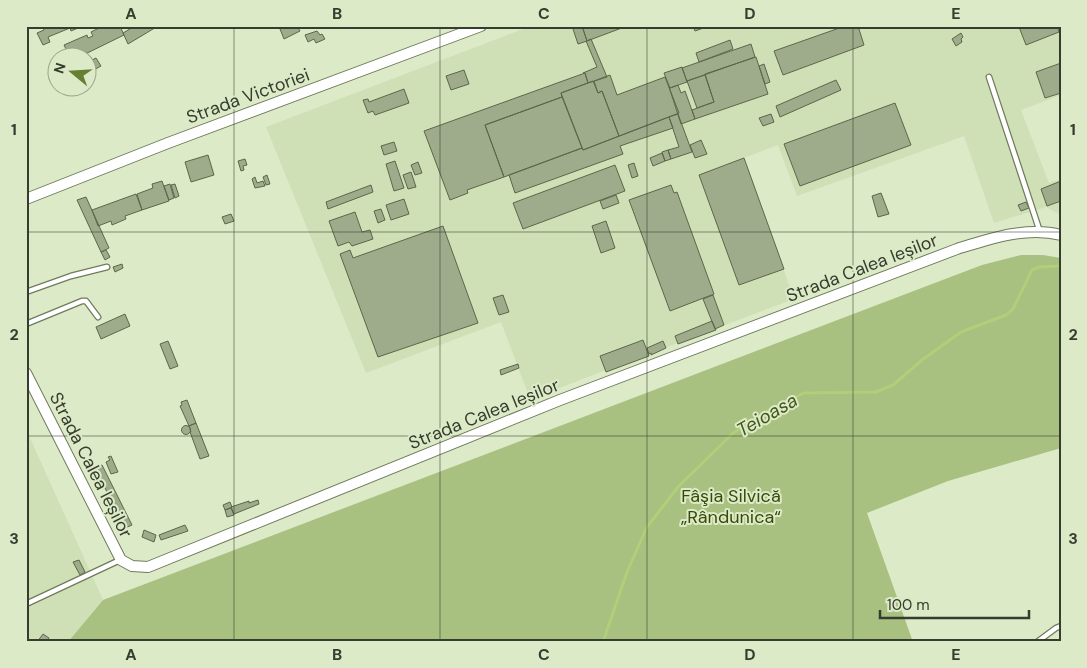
<svg xmlns="http://www.w3.org/2000/svg" width="1087" height="668" viewBox="0 0 1087 668" font-family="'DM Sans',sans-serif">
	<style>
		.built { fill: #cfe0b6 }
		.green { fill: #a8c080 }
		.lines { fill: none; stroke-linecap: round; stroke-linejoin: round }
		.stream { stroke: #afcf78; stroke-width: 3 }
		.building { fill: #9fac8b; stroke: #5c6749 }
		.service-casing { stroke: #6f7b5c; stroke-width: 7 }
		.tertiary-casing { stroke: #6f7b5c; stroke-width: 12 }
		.service { stroke: #fff; stroke-width: 4.5 }
		.tertiary { stroke: #fff; stroke-width: 10 }
		.grid { fill: none; stroke: #363c2e; stroke-width: 1; stroke-opacity: 0.55 }
		.labels { text-anchor: middle; dominant-baseline: central; stroke-width: 4; stroke-linejoin: round; paint-order: stroke }
		.street-label { font-size: 18px; fill: #363c2e; stroke: #dceac7 }
		.park-label { font-size: 18px; fill: #384a09; stroke: #dceac7 }
		.water-label { font-size: 19px; font-style: italic; fill: #44571a; stroke: #dceac7 }
		.neatline { fill: none; stroke: #363c2e; stroke-width: 2 }
		.grid-label { font-size: 16px; text-anchor: middle; font-weight: bold; fill: #363c2e }
	</style>
	<rect width="100%" height="100%" fill="#dceac7"/>
	<path class="built" d="M 531,26 L 1061,26 L 1061,95 L 1021,110 L 1049,183 L 1061,179 L 1061,215 L 1046,207 L 994,223 L 964,136 L 797,196 L 778,145 L 744,158 L 794,299 L 530,399 L 501,322 L 366,373 L 266,127 Z
		M 26,429 L 103,600 L 68,642 L 26,642 Z"/>
	<path class="green" d="M 1021,255 L 1043,255 L 1061,258 L 1061,448 L 948,481 L 867,513 L 913,642 L 68,642 L 103,600 L 982,265 Z"/>
	<g class="lines">
		<path class="stream" d="M 603,642 L 627,572 L 647,527 L 678,487 L 733,433 L 769,410 L 804,393 L 876,392 L 893,385 L 922,360 L 961,332 L 1006,315 L 1013,309 L 1032,270 L 1039,267 L 1061,266"/>
	</g>
	<path class="building" d="M 42,26 L 77,26 L 78,28 L 71,31 L 70,28 L 48,37 L 50,42 L 43,45 L 37,33 L 44,30 Z
		M 103,26 L 120,26 L 124,35 L 77,58 L 61,58 L 59,53 L 66,49 L 64,45 L 87,35 L 88,38 L 93,36 L 91,32 Z
		M 135,26 L 158,26 L 128,44 L 123,33 Z
		M 286,26 L 297,26 L 300,31 L 284,39 L 280,29 Z
		M 572,26 L 582,26 L 587,41 L 578,44 Z
		M 582,26 L 627,26 L 587,41 Z
		M 693,26 L 709,26 L 695,31 Z
		M 845,26 L 858,26 L 864,45 L 783,75 L 774,51 Z
		M 1057,26 L 1059,32 L 1026,45 L 1019,27 Z
		M 317,31 L 320,35 L 322,34 L 325,39 L 316,43 L 314,39 L 308,42 L 305,35 Z
		M 961,33 L 963,37 L 961,39 L 962,42 L 956,46 L 952,39 Z
		M 591,39 L 607,77 L 588,83 L 585,73 L 583,73 L 597,67 L 586,41 Z
		M 730,40 L 733,49 L 699,62 L 696,53 Z
		M 751,44 L 755,57 L 687,81 L 682,68 Z
		M 756,57 L 768,94 L 695,119 L 692,110 L 714,102 L 705,74 Z
		M 96,58 L 101,66 L 88,73 L 88,62 Z
		M 1061,63 L 1061,93 L 1045,98 L 1036,72 Z
		M 764,64 L 770,82 L 765,84 L 759,66 Z
		M 682,67 L 687,82 L 670,88 L 664,73 Z
		M 464,70 L 469,84 L 451,90 L 446,76 Z
		M 585,73 L 588,83 L 561,93 L 562,97 L 485,125 L 504,177 L 467,190 L 468,193 L 450,200 L 424,131 Z
		M 610,75 L 617,95 L 665,77 L 679,113 L 619,136 L 602,91 L 598,93 L 594,81 Z
		M 705,75 L 714,102 L 697,108 L 687,81 Z
		M 836,80 L 841,90 L 780,117 L 776,106 Z
		M 593,81 L 598,93 L 602,91 L 619,136 L 583,150 L 561,93 Z
		M 678,85 L 681,93 L 685,91 L 695,119 L 681,124 L 669,87 L 670,88 Z
		M 404,89 L 409,103 L 375,115 L 373,111 L 368,113 L 363,100 L 368,99 L 369,102 Z
		M 562,97 L 582,148 L 504,177 L 485,125 Z
		M 895,103 L 911,145 L 800,186 L 784,144 Z
		M 678,114 L 692,152 L 671,159 L 668,150 L 679,147 L 669,117 Z
		M 771,114 L 774,122 L 763,126 L 759,118 Z
		M 669,117 L 673,128 L 620,146 L 623,154 L 515,193 L 509,175 L 582,148 L 583,150 Z
		M 701,140 L 707,154 L 695,158 L 690,145 Z
		M 394,142 L 397,151 L 384,155 L 381,146 Z
		M 668,150 L 671,159 L 665,161 L 662,152 Z
		M 662,153 L 665,161 L 653,166 L 650,158 Z
		M 208,155 L 214,175 L 191,182 L 185,162 Z
		M 744,158 L 784,269 L 739,285 L 699,175 Z
		M 245,159 L 247,165 L 243,166 L 244,170 L 241,171 L 238,161 Z
		M 395,161 L 404,188 L 394,191 L 386,164 Z
		M 418,162 L 422,173 L 415,175 L 411,165 Z
		M 634,163 L 638,176 L 632,178 L 628,165 Z
		M 615,165 L 625,191 L 523,229 L 513,203 Z
		M 411,172 L 416,187 L 408,189 L 403,175 Z
		M 267,175 L 270,184 L 266,185 L 263,177 Z
		M 255,177 L 257,183 L 263,181 L 265,186 L 255,188 L 252,179 Z
		M 162,181 L 169,201 L 142,210 L 137,194 L 153,188 L 152,184 Z
		M 1061,181 L 1061,201 L 1047,206 L 1041,189 Z
		M 170,184 L 174,198 L 169,200 L 164,186 Z
		M 175,184 L 179,196 L 175,198 L 171,185 Z
		M 371,185 L 373,192 L 328,209 L 326,202 Z
		M 671,185 L 674,193 L 677,192 L 714,294 L 670,311 L 629,200 Z
		M 881,193 L 889,214 L 878,217 L 872,196 Z
		M 136,194 L 142,210 L 125,216 L 126,219 L 112,225 L 111,221 L 98,226 L 92,210 Z
		M 616,195 L 619,203 L 603,209 L 600,201 Z
		M 86,197 L 109,248 L 101,252 L 77,200 Z
		M 404,199 L 409,214 L 391,220 L 386,205 Z
		M 1026,202 L 1029,208 L 1021,211 L 1018,205 Z
		M 381,209 L 385,220 L 378,223 L 374,211 Z
		M 355,212 L 362,232 L 370,230 L 373,239 L 352,246 L 349,242 L 338,246 L 329,221 Z
		M 231,214 L 234,221 L 225,224 L 222,217 Z
		M 606,221 L 615,248 L 601,253 L 592,226 Z
		M 443,226 L 478,323 L 378,357 L 340,254 L 350,250 L 353,258 Z
		M 106,250 L 110,257 L 105,260 L 101,252 Z
		M 122,264 L 123,268 L 115,272 L 113,267 Z
		M 503,295 L 509,312 L 499,315 L 493,298 Z
		M 713,295 L 724,325 L 715,329 L 703,299 Z
		M 125,314 L 130,326 L 101,339 L 96,327 Z
		M 712,321 L 716,330 L 678,344 L 675,336 Z
		M 643,340 L 649,356 L 606,372 L 600,356 Z
		M 168,341 L 178,366 L 170,369 L 160,344 Z
		M 663,341 L 666,348 L 651,355 L 651,353 L 649,354 L 647,348 Z
		M 518,364 L 519,368 L 501,375 L 500,370 Z
		M 187,400 L 196,423 L 189,426 L 180,406 L 182,405 L 181,402 Z
		M 196,423 L 209,456 L 200,459 L 190,432 L 191,432 L 189,426 Z
		M181.5 430a4.5 4.5 0 1 1 9 0a4.5 4.5 0 1 1-9 0Z
		M 111,456 L 118,472 L 111,474 L 106,462 L 110,460 L 108,457 Z
		M 102,465 L 132,525 L 125,528 L 95,468 Z
		M 258,500 L 259,504 L 234,514 L 231,507 L 249,501 L 249,503 Z
		M 230,502 L 232,507 L 225,510 L 223,505 Z
		M 231,508 L 234,515 L 227,517 L 225,510 Z
		M 185,525 L 188,531 L 161,540 L 159,535 Z
		M 144,530 L 156,535 L 154,542 L 142,537 Z
		M 79,560 L 85,572 L 80,575 L 73,562 Z
		M 43,634 L 49,638 L 47,642 L 37,642 Z"/>
	<g class="lines">
		<g class="service-casing">
			<path id="service" d="M 989,77 L 1040,232
				M 26,292 L 71,276 L 107,267
				M 26,324 L 82,301 L 86,301 L 98,317
				M 26,604 L 120,560
				M 1037,642 L 1056,628 L 1061,626"/>
		</g>
		<g class="tertiary-casing">
			<path id="tertiary" d="M 26,199 L 168,143 L 481,26
				M 26,373 L 121,560 L 132,566 L 148,567 L 560,400 L 957,249 C 989,239 1026,226 1061,235"/>
		</g>
		<use href="#service" class="service"/>
		<use href="#tertiary" class="tertiary"/>
	</g>
	<path class="grid" d="M 234,26 L 234,642M 440,26 L 440,642M 647,26 L 647,642M 853,26 L 853,642M 26,232 L 1061,232M 26,436 L 1061,436"/>
	<g class="labels">
		<g class="street-label">
			<text transform="translate(248 96) rotate(-20)">Strada Victoriei</text>
			<text transform="translate(862 268) rotate(-21)">Strada Calea Ieșilor</text>
			<text transform="translate(484 414) rotate(-22)">Strada Calea Ieșilor</text>
			<text transform="translate(91 465) rotate(63)">Strada Calea Ieșilor</text>
		</g>
		<g class="park-label">
			<text x="731" y="496">Fâşia Silvică<tspan x="731" dy="21">„Rândunica“</tspan></text>
		</g>
		<g class="water-label">
			<text transform="translate(767 415) rotate(-30)">Teioasa</text>
		</g>
	</g>
	<rect width="1087" height="668" fill="none" stroke="#dceac7" stroke-width="55"/>
	<g transform="translate(72 72) rotate(288)"><circle r="24" fill="#dceac7" stroke="#9aa48a"/>
	<path d="M0-4L9 19L0 12L-9 19Z" fill="#668033"/>
	<text y="-8" font-size="14" font-weight="bold" text-anchor="middle" fill="#363c2e">N</text>
	</g>
	<path d="M880 610v8h149v-8" fill="none" stroke="#363c2e" stroke-width="2.5"/>
	<text x="887" y="610" font-size="15" fill="#363c2e" stroke="#dceac7" stroke-width="4" paint-order="stroke">100 m</text>
	<rect x="28" y="28" width="1032" height="612" class="neatline"/>
	<g class="grid-label">
		<text x="131" y="19">A</text>
		<text x="337" y="19">B</text>
		<text x="544" y="19">C</text>
		<text x="750" y="19">D</text>
		<text x="956" y="19">E</text>
		<text x="14" y="135">1</text>
		<text x="1073" y="135">1</text>
		<text x="14" y="340">2</text>
		<text x="1073" y="340">2</text>
		<text x="14" y="544">3</text>
		<text x="1073" y="544">3</text>
		<text x="131" y="660">A</text>
		<text x="337" y="660">B</text>
		<text x="544" y="660">C</text>
		<text x="750" y="660">D</text>
		<text x="956" y="660">E</text>
	</g>
</svg>
